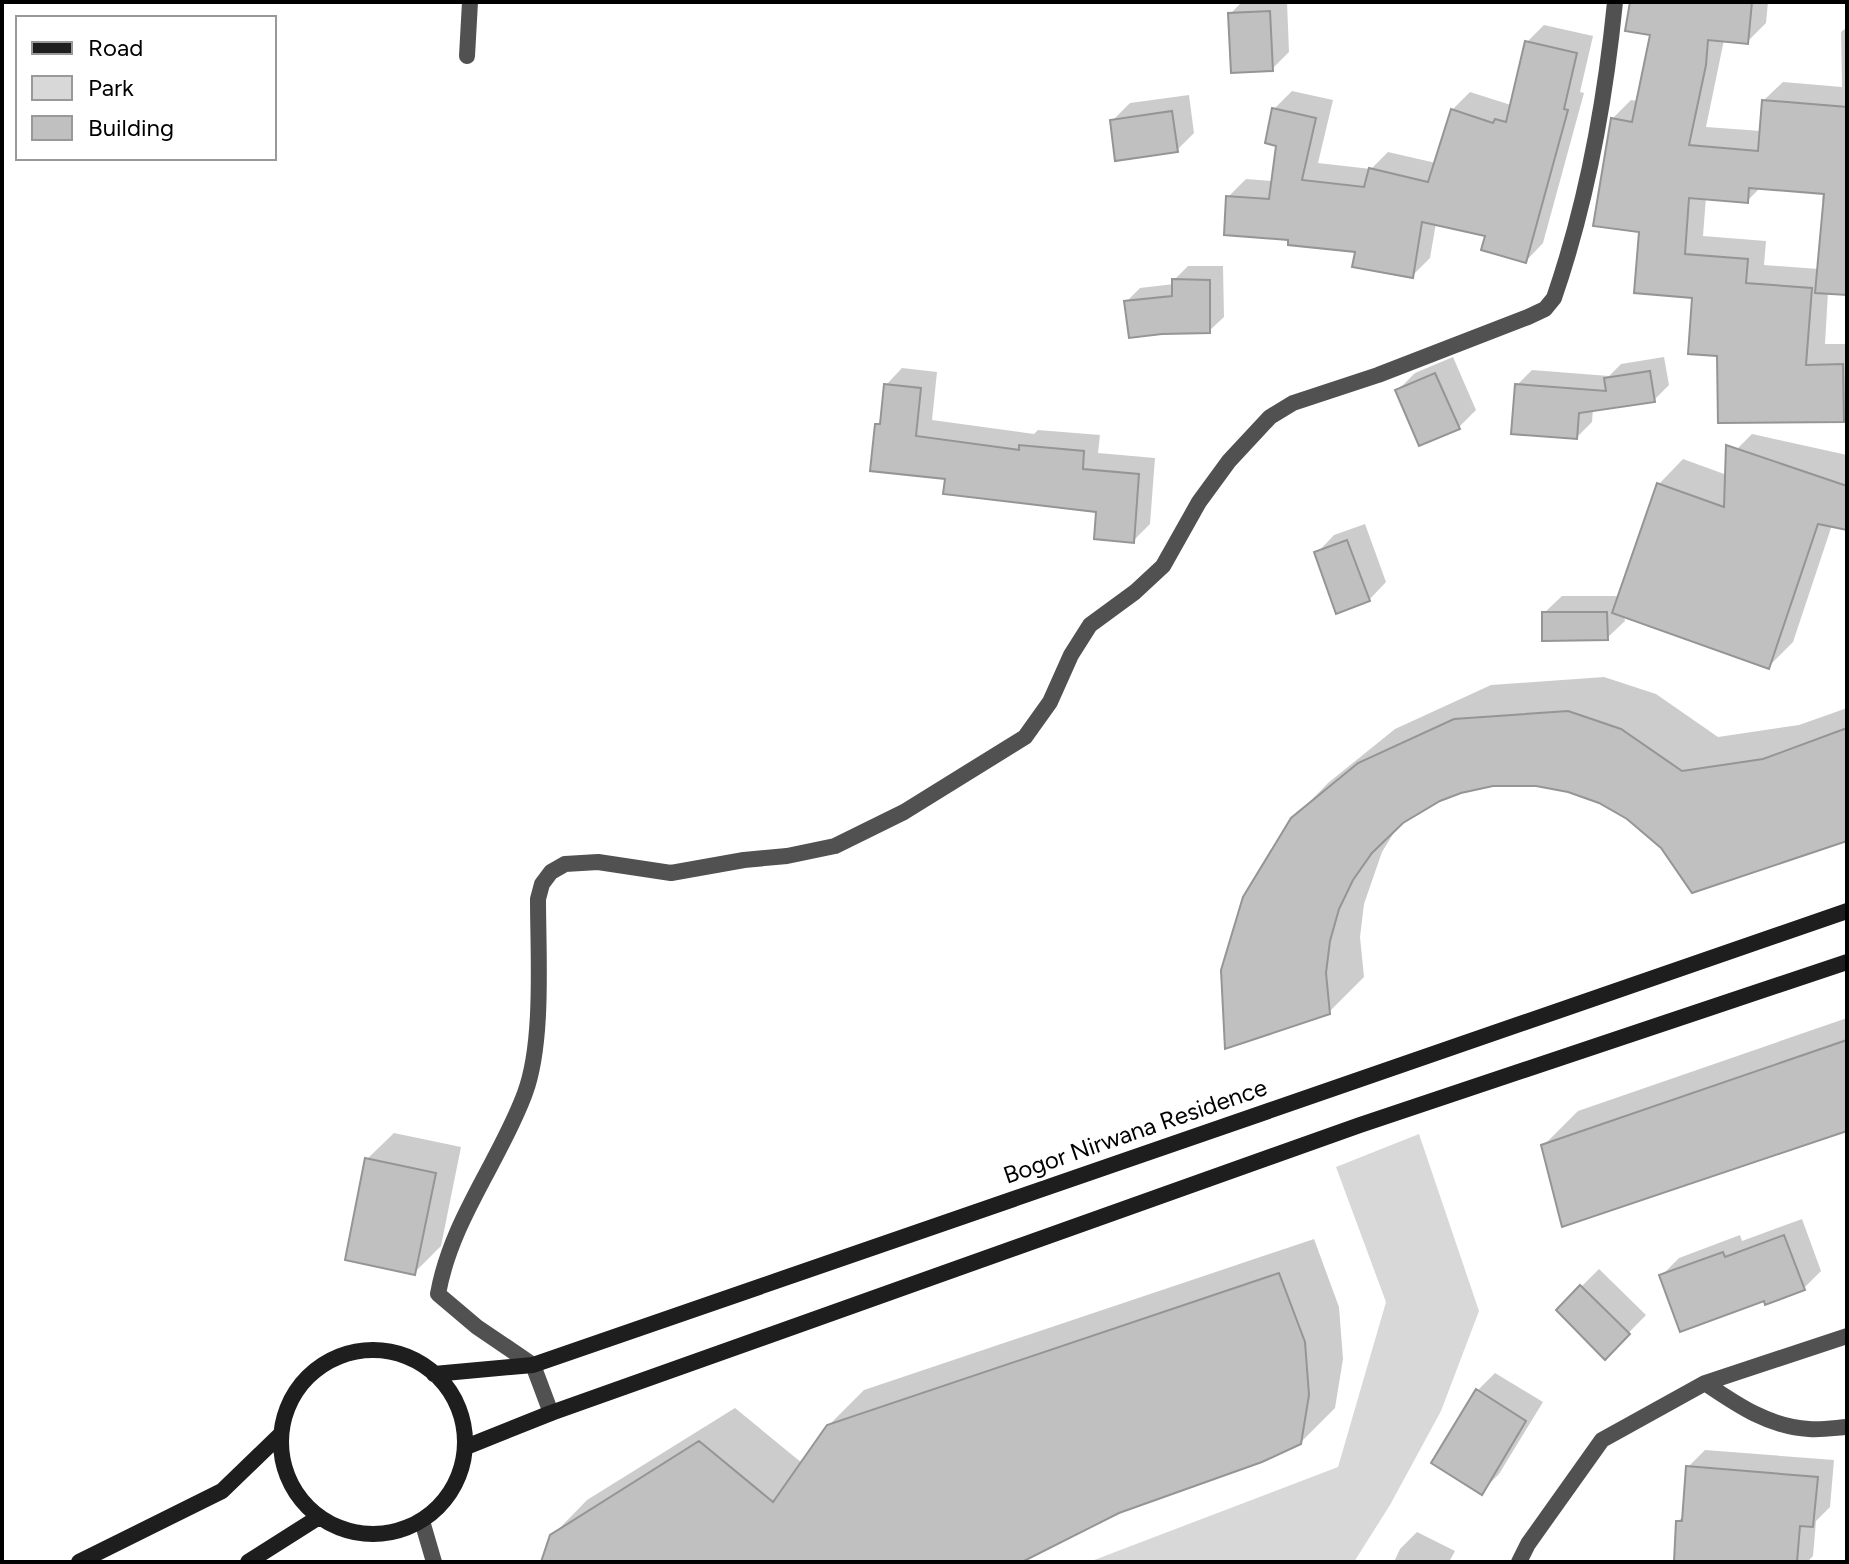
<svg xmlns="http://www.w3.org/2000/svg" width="1849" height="1564" viewBox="0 0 1849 1564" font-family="Figtree,sans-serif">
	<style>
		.green { fill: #d8d8d8 }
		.shadow { fill: #0003; fill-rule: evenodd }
		.building { fill: #c0c0c0; stroke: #959595; stroke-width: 2 }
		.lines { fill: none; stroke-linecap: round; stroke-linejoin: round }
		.street { stroke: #515151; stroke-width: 16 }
		.secondary { stroke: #1e1e1e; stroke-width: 16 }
		.labels { text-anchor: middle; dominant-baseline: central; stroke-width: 6; stroke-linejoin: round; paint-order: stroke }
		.street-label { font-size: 24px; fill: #000; stroke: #fff }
	</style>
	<rect width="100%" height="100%" fill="#fff"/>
	<path class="green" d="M 1419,1134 L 1479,1311 L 1441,1411 L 1390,1505 L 1354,1562 L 1089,1562 L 1338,1467 L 1386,1302 L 1336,1167 Z"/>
	<path class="shadow" d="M 1242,2 L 1287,2 L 1289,52 L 1272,69 L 1230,14 Z
		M 1632,2 L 1768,2 L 1766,23 L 1747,42 L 1724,40 L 1706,127 L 1761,131 L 1764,100 L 1783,82 L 1842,87 L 1841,32 L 1847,27 L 1847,293 L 1828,292 L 1825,344 L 1847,344 L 1847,420 L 1720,421 L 1719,354 L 1694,297 L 1641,230 L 1612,119 L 1631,100 L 1638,101 L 1652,33 ZM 1761,187 L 1823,192 L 1822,201 L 1826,201 L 1819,269 L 1764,265 L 1766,241 L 1703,236 L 1706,197 L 1747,201 Z
		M 1544,25 L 1593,36 L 1580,92 L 1584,93 L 1543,243 L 1526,261 L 1488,235 L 1436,223 L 1430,258 L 1412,276 L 1357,251 L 1291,239 L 1228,197 L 1246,179 L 1273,181 L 1278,144 L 1274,109 L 1292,91 L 1333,100 L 1318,163 L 1371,169 L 1388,152 L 1436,163 L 1452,110 L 1470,92 L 1511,105 L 1527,42 Z
		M 1189,95 L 1194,133 L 1177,150 L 1112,121 L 1130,103 Z
		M 1188,266 L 1223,266 L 1224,317 L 1209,331 L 1126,302 L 1140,288 L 1174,284 L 1174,280 Z
		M 1453,357 L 1476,410 L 1459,427 L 1398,390 L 1415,373 Z
		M 1664,357 L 1669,385 L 1654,400 L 1593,409 L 1592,422 L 1577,437 L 1517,385 L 1532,370 L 1609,376 L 1621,364 Z
		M 902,368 L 937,372 L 932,420 L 1034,434 L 1038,430 L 1100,435 L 1098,453 L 1155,458 L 1150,524 L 1133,541 L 1098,510 L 947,478 L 877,425 L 882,420 L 886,385 Z
		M 1752,434 L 1847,455 L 1847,528 L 1832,525 L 1793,642 L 1769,666 L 1624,616 L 1625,621 L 1607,638 L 1544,613 L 1562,596 L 1620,596 L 1659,484 L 1683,459 L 1727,475 L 1727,459 Z
		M 1365,524 L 1386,582 L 1369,600 L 1317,553 L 1334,535 Z
		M 1604,677 L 1656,694 L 1718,737 L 1799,725 L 1847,708 L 1847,839 L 1662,847 L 1629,818 L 1600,801 L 1569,790 L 1514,783 L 1471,789 L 1440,799 L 1398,826 L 1382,852 L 1364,904 L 1360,937 L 1364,977 L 1329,1012 L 1293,819 L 1328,783 L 1395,729 L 1491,685 Z
		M 1847,1018 L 1847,1129 L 1543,1146 L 1578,1111 Z
		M 394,1133 L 461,1147 L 441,1246 L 414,1273 L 367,1159 Z
		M 1802,1219 L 1821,1271 L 1804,1288 L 1765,1299 L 1661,1276 L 1679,1258 L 1740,1235 L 1742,1241 Z
		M 1314,1239 L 1339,1307 L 1343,1359 L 1335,1408 L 1300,1443 L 1118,1511 L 1028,1557 L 1023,1562 L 543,1562 L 552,1536 L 587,1500 L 735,1408 L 802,1463 L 828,1426 L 864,1390 Z
		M 1599,1269 L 1646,1315 L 1605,1357 L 1558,1310 Z
		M 1495,1373 L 1543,1402 L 1499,1474 L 1481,1492 L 1477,1391 Z
		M 1705,1450 L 1834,1460 L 1830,1507 L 1816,1521 L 1813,1556 L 1807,1562 L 1676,1562 L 1678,1521 L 1685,1515 L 1688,1467 Z
		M 1417,1532 L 1455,1551 L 1449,1562 L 1394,1562 L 1400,1549 Z"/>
	<path class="building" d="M 1630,2 L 1752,2 L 1748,44 L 1708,40 L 1706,65 L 1689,145 L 1758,151 L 1762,100 L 1847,107 L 1847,295 L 1815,293 L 1824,194 L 1749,188 L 1748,203 L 1689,198 L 1685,254 L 1748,259 L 1746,283 L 1812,288 L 1806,365 L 1843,364 L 1844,422 L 1718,423 L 1717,356 L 1688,354 L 1692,298 L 1634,293 L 1639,232 L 1593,226 L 1611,118 L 1632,122 L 1650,35 L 1625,31 Z
		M 1270,11 L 1273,71 L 1231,73 L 1228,13 Z
		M 1525,41 L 1577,53 L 1564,109 L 1568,110 L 1526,263 L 1481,250 L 1485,236 L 1422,222 L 1413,278 L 1352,267 L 1355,252 L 1288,245 L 1288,240 L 1224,235 L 1226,196 L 1269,199 L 1276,146 L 1265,143 L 1272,108 L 1316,118 L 1302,180 L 1364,187 L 1369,168 L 1428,182 L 1451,109 L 1493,123 L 1495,119 L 1506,122 Z
		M 1172,111 L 1178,152 L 1115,161 L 1110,120 Z
		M 1172,279 L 1210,280 L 1210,333 L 1162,334 L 1129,338 L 1124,301 L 1172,296 Z
		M 1650,371 L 1655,402 L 1579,413 L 1577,439 L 1511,434 L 1515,384 L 1606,391 L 1604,378 Z
		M 1435,373 L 1460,429 L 1419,446 L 1395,390 Z
		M 884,384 L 921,388 L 916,436 L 1019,450 L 1019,445 L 1084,451 L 1083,469 L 1139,474 L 1134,543 L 1094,539 L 1096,512 L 943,494 L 945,479 L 870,471 L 875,424 L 880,424 Z
		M 1726,445 L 1847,486 L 1847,530 L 1818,524 L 1769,669 L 1612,613 L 1657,483 L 1724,507 Z
		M 1347,540 L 1370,601 L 1336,614 L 1314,552 Z
		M 1542,612 L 1607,612 L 1608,640 L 1542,641 Z
		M 1568,711 L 1621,729 L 1682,771 L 1763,759 L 1847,728 L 1847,841 L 1692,893 L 1661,848 L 1627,819 L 1599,803 L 1568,792 L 1536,786 L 1493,786 L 1461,793 L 1440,801 L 1403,823 L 1372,853 L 1353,880 L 1339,909 L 1330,941 L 1326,973 L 1330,1014 L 1225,1049 L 1221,970 L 1243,897 L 1291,818 L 1358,763 L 1454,719 Z
		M 1847,1040 L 1847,1131 L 1562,1227 L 1541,1145 Z
		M 365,1158 L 436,1173 L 415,1275 L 345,1260 Z
		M 1784,1235 L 1805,1290 L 1765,1305 L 1764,1301 L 1680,1332 L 1659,1275 L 1723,1252 L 1725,1257 Z
		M 1279,1273 L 1305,1342 L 1309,1395 L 1301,1444 L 1262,1462 L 1119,1513 L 1022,1562 L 541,1562 L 550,1535 L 699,1441 L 773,1502 L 827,1425 Z
		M 1580,1285 L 1630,1334 L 1605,1360 L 1556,1310 Z
		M 1476,1389 L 1526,1421 L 1482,1495 L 1431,1463 Z
		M 1686,1466 L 1818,1477 L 1813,1527 L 1800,1526 L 1797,1562 L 1674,1562 L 1676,1521 L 1682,1521 Z"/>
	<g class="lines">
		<path class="street" d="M 467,56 L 470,2
			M 1705,1383 C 1736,1404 1769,1427 1809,1429 C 1821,1430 1834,1428 1847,1427
			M 551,1413 L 533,1365 L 477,1327 L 438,1294 C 451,1220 500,1161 525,1093 C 544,1042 538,955 538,899 L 542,884 L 551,872 L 565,864 L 598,862 L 671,873 L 744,860 L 787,856 L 835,846 L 904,812 L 1025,737 L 1050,702 L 1071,655 L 1090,625 L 1135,592 L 1163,566 L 1199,502 L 1229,461 L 1270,417 L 1293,403 L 1378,375 L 1528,317 L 1545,309 L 1554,298 C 1587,202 1605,103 1615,2
			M 422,1521 L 434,1562
			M 1519,1562 L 1528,1544 L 1602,1440 L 1705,1383 L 1847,1336"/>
		<path class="secondary" d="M281 1442a92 92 0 1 1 184 0a92 92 0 1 1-184 0Z
			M 434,1374 L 533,1365 L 1847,911
			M 466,1447 L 551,1413 L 1360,1125 L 1847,962
			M 79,1562 L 222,1491 L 281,1434
			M 248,1562 L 319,1517"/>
	</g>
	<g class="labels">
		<g class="street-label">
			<text transform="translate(1135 1131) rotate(-19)">Bogor Nirwana Residence</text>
		</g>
	</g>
	<rect width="1849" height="1564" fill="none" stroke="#000000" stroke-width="8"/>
	<rect x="16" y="16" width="260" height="144" fill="#ffffff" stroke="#999999" stroke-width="2"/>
	<rect x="32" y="42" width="40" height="12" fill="#1e1e1e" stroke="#999999" stroke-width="2"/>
	<text x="88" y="56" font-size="24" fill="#000000">Road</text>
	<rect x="32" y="76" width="40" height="24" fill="#d8d8d8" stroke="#999999" stroke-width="2"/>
	<text x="88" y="96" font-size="24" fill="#000000">Park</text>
	<rect x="32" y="116" width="40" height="24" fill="#c0c0c0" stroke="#999999" stroke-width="2"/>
	<text x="88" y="136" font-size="24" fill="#000000">Building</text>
</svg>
